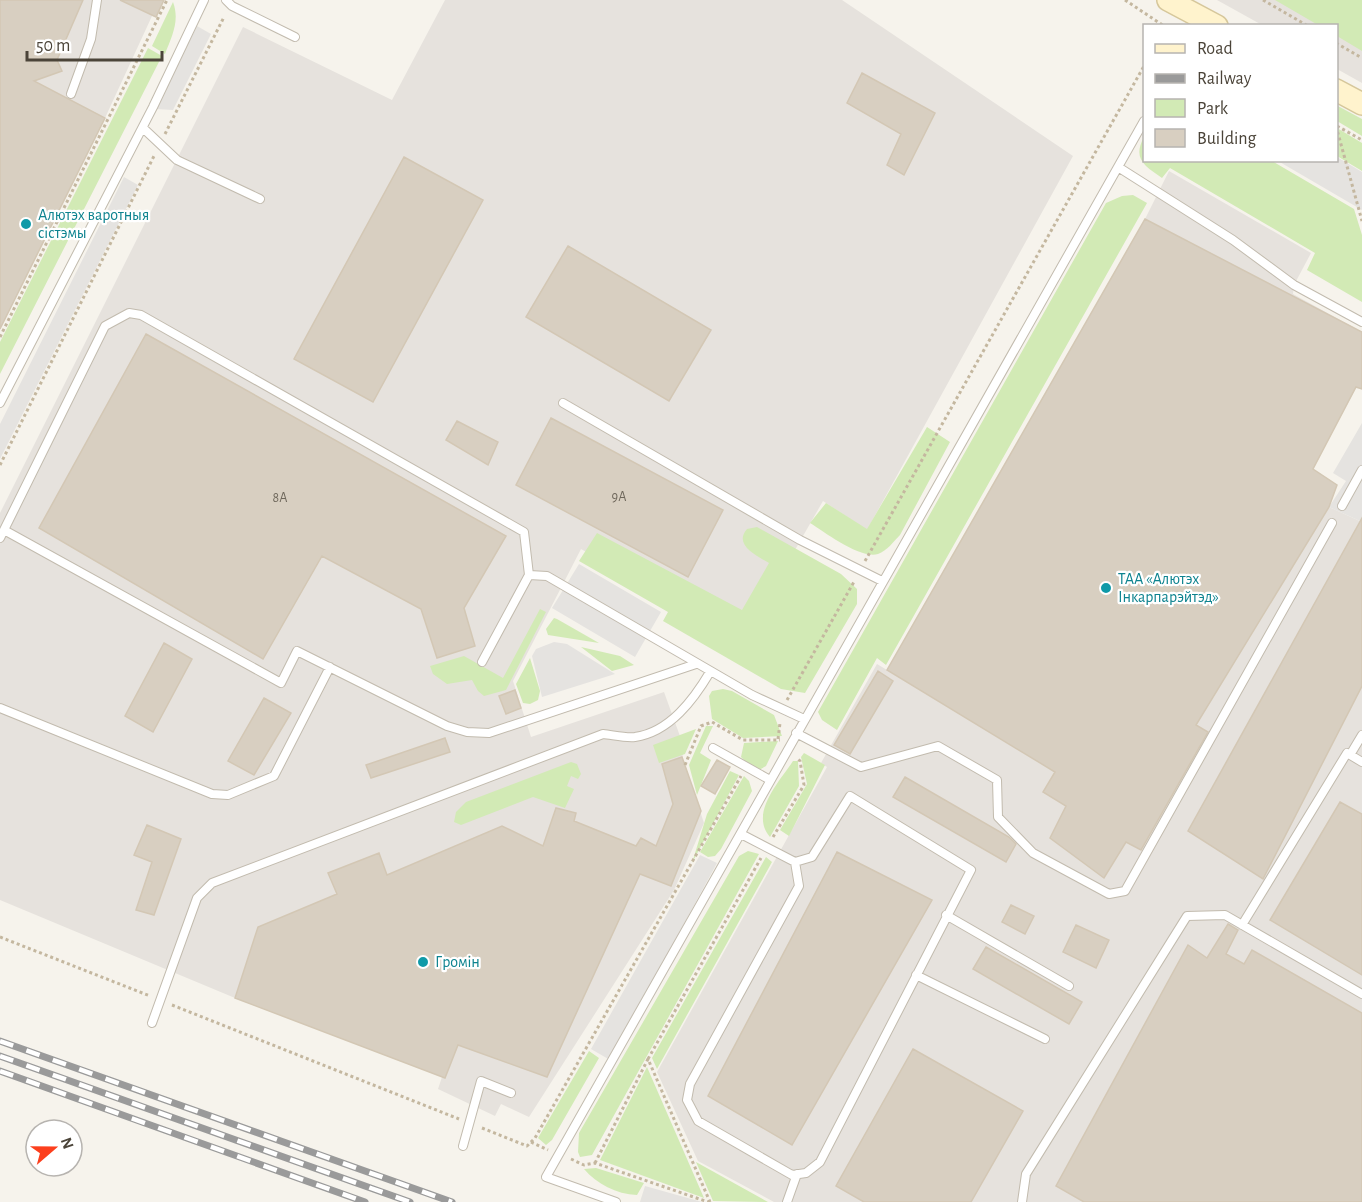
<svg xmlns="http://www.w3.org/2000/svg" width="1362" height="1202" viewBox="0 0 1362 1202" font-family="'Alegreya Sans',sans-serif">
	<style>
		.industrial { fill: #e6e2dd }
		.green { fill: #d2eab5 }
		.parking { fill: #e5e3e0 }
		.building { fill: #d8cfc1; stroke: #d3c7b4; stroke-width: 1.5 }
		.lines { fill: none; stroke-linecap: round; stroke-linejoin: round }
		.lane-casing { stroke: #c2bbae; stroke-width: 10 }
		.secondary-casing { stroke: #d6c79b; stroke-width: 24 }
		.path { stroke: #c4b79f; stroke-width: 3; stroke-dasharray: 3 3; stroke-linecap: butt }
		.lane { stroke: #fff; stroke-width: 8 }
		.secondary { stroke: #fff3cd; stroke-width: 21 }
		.rail-casing { stroke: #9a9a9a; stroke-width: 7 }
		.rail { stroke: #fff; stroke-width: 4.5; stroke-dasharray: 14; stroke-linecap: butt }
		.culture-dot { fill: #0f9aa8; stroke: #fff; stroke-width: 2 }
		.labels { text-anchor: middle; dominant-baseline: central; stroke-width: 4.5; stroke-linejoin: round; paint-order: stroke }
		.number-label { font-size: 14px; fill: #6e675b }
		.culture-label { font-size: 16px; fill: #0d838f; stroke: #fff; text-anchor: start }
	</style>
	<rect width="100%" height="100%" fill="#f6f3ec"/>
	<path class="industrial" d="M 0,0 L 164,0 L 157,17 L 152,16 L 105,118 L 0,329 Z
		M 445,0 L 842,0 L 1073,156 L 867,530 L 823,501 L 743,641 L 581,549 L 513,681 L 531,737 L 664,692 L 685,750 L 682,757 L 704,823 L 674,890 L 529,1117 L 501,1104 L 495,1116 L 438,1089 L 442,1077 L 235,998 L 0,900 L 0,513 L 243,27 L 392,100 Z
		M 1217,0 L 1362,0 L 1362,83 L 1337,69 L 1336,26 L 1262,25 Z
		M 1169,171 L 1311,253 L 1294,285 L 1293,294 L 1362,332 L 1362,389 L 1356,388 L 1313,469 L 1337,485 L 1329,507 L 1362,522 L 1362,1202 L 774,1202 L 698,1161 L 657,1072 L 827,767 L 821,763 L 877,664 L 887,670 L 1145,219 Z"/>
	<path class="green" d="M 1275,0 L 1362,0 L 1362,51 L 1337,36 L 1336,26 L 1318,25 Z
		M 173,2 C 180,21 172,36 165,54 L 152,46 Z
		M 148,48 L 162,56 L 0,374 L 0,342 Z
		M 1336,105 L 1362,119 L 1362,136 L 1337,121 Z
		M 1337,128 L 1362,143 L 1362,171 L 1337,156 Z
		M 1144,137 L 1144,160 L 1272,161 L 1354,209 L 1362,235 L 1362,302 L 1307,270 L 1315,253 L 1170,168 L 1162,178 C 1145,166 1132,159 1144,137 Z
		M 1133,195 L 1147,203 L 886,665 L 877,658 L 837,730 L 822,720 L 818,712 L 1106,203 L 1122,196 Z
		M 927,427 L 950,442 L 900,535 C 894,541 887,551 878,554 C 860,559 826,533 810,523 L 826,503 L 867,529 Z
		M 757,527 L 841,574 L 857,589 L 857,604 L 805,693 L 781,689 L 663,621 L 668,612 L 579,561 L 597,533 L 742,610 L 769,563 C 757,556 733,545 747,529 Z
		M 540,609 L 546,612 L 506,690 L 484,696 L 478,691 L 472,680 L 447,684 L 433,674 L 430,666 L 464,656 L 503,678 Z
		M 554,618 L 557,619 L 599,643 L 548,635 L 546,629 Z
		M 581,647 L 620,656 L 634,665 L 612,671 Z
		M 530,658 L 540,691 L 538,700 L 530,704 L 523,703 L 516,684 Z
		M 723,689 L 732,691 L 774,715 L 782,736 L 743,738 L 712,719 L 709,696 L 712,691 Z
		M 706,726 L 713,726 L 700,753 L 711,760 L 697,795 L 689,765 Z
		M 696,729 L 685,754 L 659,763 L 653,745 Z
		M 778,741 L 766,766 L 759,770 L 751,767 L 741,757 L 744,743 Z
		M 804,753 L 825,765 L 789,836 L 780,830 L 807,784 L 801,757 Z
		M 793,761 L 798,761 L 799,786 L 770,837 C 749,813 780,781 793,761 Z
		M 571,762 L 577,764 L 581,774 L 578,779 L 571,776 L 567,786 L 574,789 L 565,808 L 533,797 L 461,825 L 454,822 L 456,812 L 466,802 Z
		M 730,771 L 739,775 L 692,863 L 707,814 Z
		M 744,776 L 749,781 L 752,791 L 721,849 L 715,856 L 708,857 L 700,852 Z
		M 748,851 L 759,854 L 592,1155 L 580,1157 L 578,1152 L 579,1133 L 739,856 Z
		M 766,857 L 772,862 L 657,1069 L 652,1058 Z
		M 589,1051 L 599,1058 L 552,1140 L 546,1145 L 538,1138 Z
		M 647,1067 L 704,1198 L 600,1160 Z
		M 696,1162 L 768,1202 L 713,1201 Z
		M 596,1168 L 644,1183 L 637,1195 C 616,1194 597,1184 584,1169 Z"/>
	<path class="parking" d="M 197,26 L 211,34 L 173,110 L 156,109 Z
		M 1337,157 L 1362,172 L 1362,210 L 1278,161 L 1336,160 Z
		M 124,177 L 138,185 L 0,459 L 0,424 Z
		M 1362,423 L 1362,520 L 1360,521 L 1329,507 L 1346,481 L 1333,473 Z
		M 579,564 L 661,612 L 635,657 L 552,608 Z
		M 554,642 L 567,644 L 615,674 L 542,697 L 532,656 L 536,649 Z
		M 700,855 L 717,863 L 610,1060 L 591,1049 Z
		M 645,1186 L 702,1202 L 640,1202 Z"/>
	<path class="building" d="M 0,0 L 83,0 L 57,60 L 62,71 L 34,81 L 105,118 L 0,329 Z
		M 120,0 L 164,0 L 156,17 Z
		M 862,73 L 935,113 L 904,175 L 887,165 L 901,134 L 847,103 Z
		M 404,157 L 483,200 L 373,402 L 294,359 Z
		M 1145,219 L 1362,332 L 1362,389 L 1356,387 L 1313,469 L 1337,485 L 1329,507 L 1196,725 L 1208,732 L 1141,850 L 1126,842 L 1104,878 L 1050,838 L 1066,806 L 1043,792 L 1055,772 L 887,670 Z
		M 568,246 L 711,330 L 669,401 L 526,317 Z
		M 146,334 L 506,536 L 464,608 L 475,646 L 437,658 L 421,609 L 322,556 L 263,659 L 39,528 Z
		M 551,418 L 723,510 L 688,577 L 516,485 Z
		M 457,421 L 498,442 L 488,465 L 446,440 Z
		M 1362,518 L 1362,686 L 1263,879 L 1188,831 Z
		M 164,643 L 192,659 L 153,732 L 125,716 Z
		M 878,671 L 893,681 L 850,754 L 834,745 Z
		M 515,690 L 521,708 L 506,714 L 499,696 Z
		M 264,698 L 291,713 L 254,775 L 228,761 Z
		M 445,738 L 450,752 L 371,778 L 366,765 Z
		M 682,757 L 701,811 L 671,886 L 640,874 L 547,1077 L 458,1045 L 445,1078 L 235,998 L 258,927 L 337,894 L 328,873 L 379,853 L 387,875 L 502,826 L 543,846 L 556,808 L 576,813 L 574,821 L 636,846 L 641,838 L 656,846 L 673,804 L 662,764 Z
		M 717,760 L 730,767 L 715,794 L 701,786 Z
		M 905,777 L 1009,837 L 1016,844 L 1006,862 L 893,797 Z
		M 1340,802 L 1362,814 L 1362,975 L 1270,920 Z
		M 147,825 L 181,839 L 154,915 L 136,910 L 152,862 L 134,855 Z
		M 837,852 L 932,900 L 792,1145 L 708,1096 Z
		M 1011,905 L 1034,916 L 1025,934 L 1002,922 Z
		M 1228,924 L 1238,930 L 1226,954 L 1244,964 L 1252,950 L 1362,1013 L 1362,1202 L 1084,1202 L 1056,1186 L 1188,945 L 1207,958 Z
		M 1076,925 L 1109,940 L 1096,968 L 1063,952 Z
		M 986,947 L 1082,1002 L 1069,1024 L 973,969 Z
		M 913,1049 L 1023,1111 L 971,1202 L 864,1202 L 836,1186 Z"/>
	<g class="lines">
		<g class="lane-casing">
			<path id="lane" d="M 226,0 L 232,6 L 295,37
				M 71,94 L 91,39 L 97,0
				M 143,128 L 177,160 L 260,199
				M 1118,167 L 1233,240 L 1294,285 L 1362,322
				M 0,403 L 153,107 L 204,0
				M 563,403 L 800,540 L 882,581
				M 1342,506 L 1362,470
				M 4,530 L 281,683 L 297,651 L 447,726 L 467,732 L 489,733 L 696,664
				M 0,538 L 105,326 L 129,313 L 141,315 L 524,532 L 529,575
				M 482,662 L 529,575 L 547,576 L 752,695 L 804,719
				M 0,708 L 212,794 L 228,795 L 274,776 L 330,667
				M 796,733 L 861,767 L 938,746 L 997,780 L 998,817 L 1033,853 L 1109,894 L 1125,891 L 1332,523
				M 713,748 L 770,780
				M 1350,755 L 1362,735
				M 741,834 L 795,862 L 799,886 L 690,1084 L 687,1100 L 698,1121 L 792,1175 L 806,1173 L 820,1162 L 971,870 L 850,796 L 812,857 L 795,862
				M 946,915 L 1069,986
				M 1242,925 L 1347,753 L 1362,762
				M 916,975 L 1045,1039
				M 152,1023 L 197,898 L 212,883 L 603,734 C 613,735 625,738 635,737 C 670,732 694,699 710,672
				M 463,1146 L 481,1081 L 511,1093
				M 616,1202 L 546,1177 L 1144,121
				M 787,1202 L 797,1174
				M 1022,1202 L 1026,1174 L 1187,916 L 1225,915 L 1362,994"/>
		</g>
		<g class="secondary-casing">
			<path id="secondary" d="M 1168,0 L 1217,26
				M 1336,90 L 1362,104"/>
		</g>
		<path class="path" d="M 1125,0 L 1164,26
			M 1263,0 L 1308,26
			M 1336,43 L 1362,58
			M 1336,126 L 1362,221
			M 1337,126 L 1362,140
			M 165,134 L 224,17
			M 0,337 L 167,0
			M 0,465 L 154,156
			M 865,561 L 1144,66
			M 787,700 L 855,580
			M 778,739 L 780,723
			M 685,765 L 701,726 L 712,722 L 743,740 L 780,740
			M 773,837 L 804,785 L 800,761 L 797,758
			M 0,937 L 150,996
			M 172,1005 L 459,1119
			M 648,1059 L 761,858
			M 482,1128 L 527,1146 L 535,1138 L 741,776
			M 531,1142 L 548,1150
			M 571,1159 L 584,1165 L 595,1163 L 708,1202
			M 595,1163 L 648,1059 L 710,1202"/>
		<use href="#lane" class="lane"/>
		<use href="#secondary" class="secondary"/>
		<g class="rail-casing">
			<path id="rail" d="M 0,1041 L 452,1202
				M 0,1056 L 410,1202
				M 0,1071 L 365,1202"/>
		</g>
		<use href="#rail" class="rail"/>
	</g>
	<g class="culture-dot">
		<circle cx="26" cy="224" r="6"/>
		<circle cx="1106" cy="588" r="6"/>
		<circle cx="423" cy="962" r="6"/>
	</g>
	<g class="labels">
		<g class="number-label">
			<text x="619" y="497">9А</text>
			<text x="280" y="498">8А</text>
		</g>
		<g class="culture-label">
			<text x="38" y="215">Алютэх варотныя<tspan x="38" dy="18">сістэмы</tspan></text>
			<text x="1118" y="579">ТАА «Алютэх<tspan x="1118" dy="18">Інкарпарэйтэд»</tspan></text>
			<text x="435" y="962">Громін</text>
		</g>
	</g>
	<rect x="1143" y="24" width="195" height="138" fill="#ffffff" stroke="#b7b4b0" stroke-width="1.5"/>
	<rect x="1155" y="44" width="30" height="9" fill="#fff3cd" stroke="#b7b4b0" stroke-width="1.5"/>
	<text x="1197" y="54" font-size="18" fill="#4b4439">Road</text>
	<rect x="1155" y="74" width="30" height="9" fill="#9a9a9a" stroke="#b7b4b0" stroke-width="1.5"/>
	<text x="1197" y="84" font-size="18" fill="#4b4439">Railway</text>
	<rect x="1155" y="99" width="30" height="18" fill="#d2eab5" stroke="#b7b4b0" stroke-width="1.5"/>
	<text x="1197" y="114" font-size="18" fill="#4b4439">Park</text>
	<rect x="1155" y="129" width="30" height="18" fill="#d8cfc1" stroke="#b7b4b0" stroke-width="1.5"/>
	<text x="1197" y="144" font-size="18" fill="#4b4439">Building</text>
	<g transform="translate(54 1148) rotate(70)"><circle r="28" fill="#ffffff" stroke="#b7b4b0" stroke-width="1.5"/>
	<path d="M0-4.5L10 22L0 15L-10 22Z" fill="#fc3f1d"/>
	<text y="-9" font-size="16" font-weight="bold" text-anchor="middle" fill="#4b4439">N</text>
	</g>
	<path d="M27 51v9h135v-9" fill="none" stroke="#4b4439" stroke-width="3"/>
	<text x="36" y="51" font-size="18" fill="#4b4439" stroke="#ffffff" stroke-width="4.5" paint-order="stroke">50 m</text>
</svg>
